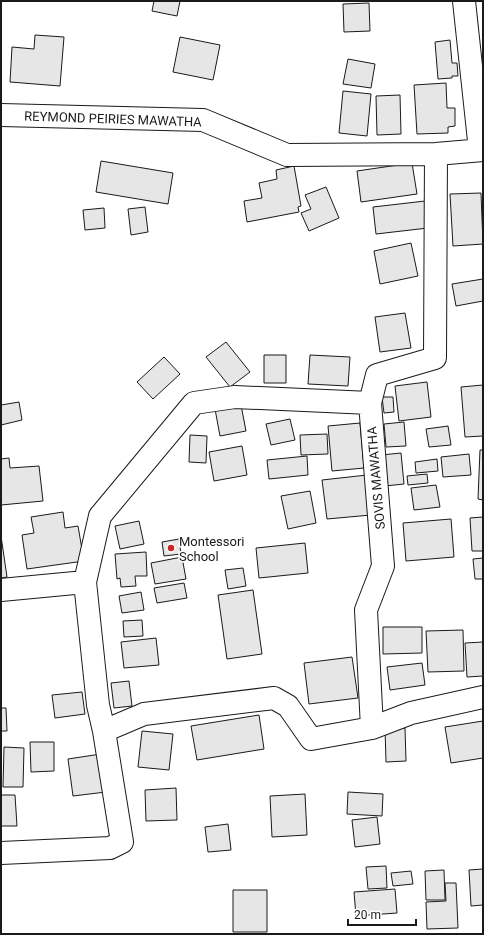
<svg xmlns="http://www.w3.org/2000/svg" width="484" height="935" viewBox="0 0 484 935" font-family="Roboto,sans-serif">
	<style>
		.building { fill: #e6e6e6; stroke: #1a1a1a }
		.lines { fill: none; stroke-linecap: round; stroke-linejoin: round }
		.minor-casing { stroke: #1a1a1a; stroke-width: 24 }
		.minor { stroke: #fff; stroke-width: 22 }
		.poi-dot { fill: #c62828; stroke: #fff; stroke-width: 1.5 }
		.labels { text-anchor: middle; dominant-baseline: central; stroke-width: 3; stroke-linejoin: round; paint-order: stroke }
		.street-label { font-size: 13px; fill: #1a1a1a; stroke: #fff }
		.poi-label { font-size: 13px; fill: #1a1a1a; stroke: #fff; text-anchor: start }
	</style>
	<rect width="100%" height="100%" fill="#fff"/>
	<path class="building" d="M 154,1 L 180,1 L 177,16 L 152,11 Z
		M 369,3 L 370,31 L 344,32 L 343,4 Z
		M 35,35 L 64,37 L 60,86 L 10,82 L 12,47 L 34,49 Z
		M 180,37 L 220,45 L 213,80 L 173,72 Z
		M 450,40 L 452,63 L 457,63 L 458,76 L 452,76 L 452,78 L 438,79 L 435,42 Z
		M 348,59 L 375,64 L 371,88 L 343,84 Z
		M 446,83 L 447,108 L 455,108 L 455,126 L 448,127 L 448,133 L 417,134 L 414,85 Z
		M 343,91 L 371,94 L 367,136 L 339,133 Z
		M 400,95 L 401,134 L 377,135 L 376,96 Z
		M 101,161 L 173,173 L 168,204 L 96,192 Z
		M 412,163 L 417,194 L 361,202 L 357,171 Z
		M 294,166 L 301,206 L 298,207 L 299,212 L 247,222 L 244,201 L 262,198 L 259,183 L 277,179 L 276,170 Z
		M 326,187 L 339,218 L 309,231 L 301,213 L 311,209 L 305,195 Z
		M 481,193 L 483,244 L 453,246 L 450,194 Z
		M 425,201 L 428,228 L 376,234 L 373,207 Z
		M 145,207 L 148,232 L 131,235 L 128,209 Z
		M 104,208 L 105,228 L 85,230 L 83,210 Z
		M 411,243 L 418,276 L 380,284 L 374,251 Z
		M 483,279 L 483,301 L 456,306 L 452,284 Z
		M 405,313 L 411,348 L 380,352 L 375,317 Z
		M 226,342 L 250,372 L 230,387 L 206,357 Z
		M 264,355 L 286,355 L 286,383 L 264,383 Z
		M 310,355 L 350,357 L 348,386 L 308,384 Z
		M 164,357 L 180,374 L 153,399 L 137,382 Z
		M 427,382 L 431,417 L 399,421 L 395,386 Z
		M 483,385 L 483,436 L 465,437 L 461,387 Z
		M 382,397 L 393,397 L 394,412 L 384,413 Z
		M 19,402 L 22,420 L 1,425 L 1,405 Z
		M 241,405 L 246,431 L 220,436 L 215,409 Z
		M 290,419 L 295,440 L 271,445 L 266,424 Z
		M 404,422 L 406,446 L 386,447 L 384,424 Z
		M 360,423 L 364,468 L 332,471 L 328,426 Z
		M 448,426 L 451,445 L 429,447 L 426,429 Z
		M 327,434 L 328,454 L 301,455 L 300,435 Z
		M 190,435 L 207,436 L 206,463 L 189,462 Z
		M 242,446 L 247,475 L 214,481 L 209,452 Z
		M 480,450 L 483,450 L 483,500 L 478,499 Z
		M 401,453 L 404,484 L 385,486 L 381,455 Z
		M 469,454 L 471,475 L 443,477 L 441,457 Z
		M 307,456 L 308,475 L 269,479 L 267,460 Z
		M 9,458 L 10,468 L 39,466 L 43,501 L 1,505 L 1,459 Z
		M 437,459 L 438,471 L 416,473 L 415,462 Z
		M 427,474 L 428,483 L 408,485 L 407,476 Z
		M 367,475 L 371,515 L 327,519 L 322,480 Z
		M 436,485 L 440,507 L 414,510 L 411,488 Z
		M 310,491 L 316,523 L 288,529 L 281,496 Z
		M 63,512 L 65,528 L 78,526 L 84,561 L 27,569 L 22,535 L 34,533 L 31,517 Z
		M 483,517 L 483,551 L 472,551 L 470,518 Z
		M 451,519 L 454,557 L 406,561 L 403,523 Z
		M 139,521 L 144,544 L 120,549 L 115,526 Z
		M 1,536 L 7,577 L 1,578 Z
		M 179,539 L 181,554 L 164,556 L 162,542 Z
		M 305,543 L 308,573 L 259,578 L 256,548 Z
		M 146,552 L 147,576 L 135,576 L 136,586 L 121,587 L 120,578 L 117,579 L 115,554 Z
		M 182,557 L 186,579 L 155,584 L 151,563 Z
		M 483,558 L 483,579 L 475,579 L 473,559 Z
		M 243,568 L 246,586 L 228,589 L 225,570 Z
		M 184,583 L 187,598 L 157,603 L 154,588 Z
		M 253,590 L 262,654 L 227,659 L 218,595 Z
		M 141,592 L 144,610 L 122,613 L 119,596 Z
		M 142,620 L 143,636 L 124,637 L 123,621 Z
		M 383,627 L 422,627 L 422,653 L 383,654 Z
		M 463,630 L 464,671 L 428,672 L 426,631 Z
		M 156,638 L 159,665 L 124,668 L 121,642 Z
		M 483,642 L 483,676 L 467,677 L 465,643 Z
		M 352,657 L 358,698 L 309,704 L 304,663 Z
		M 422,663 L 425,685 L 390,690 L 387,667 Z
		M 129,681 L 132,706 L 114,708 L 111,683 Z
		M 82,692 L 85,714 L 55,718 L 52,695 Z
		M 1,708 L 6,708 L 7,731 L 1,731 Z
		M 259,715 L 264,749 L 197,760 L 191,726 Z
		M 483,721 L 483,758 L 451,763 L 445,727 Z
		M 385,728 L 405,728 L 406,761 L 386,762 Z
		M 142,731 L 173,734 L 169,770 L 138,767 Z
		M 30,742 L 54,742 L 54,771 L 31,772 Z
		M 4,747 L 24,748 L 23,787 L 3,787 Z
		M 101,754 L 106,792 L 73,796 L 68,759 Z
		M 176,788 L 177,820 L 146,821 L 145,790 Z
		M 348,792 L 383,794 L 382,816 L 347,814 Z
		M 305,794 L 307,835 L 272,837 L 270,796 Z
		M 1,795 L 15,795 L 17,826 L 1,826 Z
		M 377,817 L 380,844 L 355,847 L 352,820 Z
		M 228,824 L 231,850 L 208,852 L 205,827 Z
		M 386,866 L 387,888 L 368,889 L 366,867 Z
		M 483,869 L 483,905 L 471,906 L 469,870 Z
		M 444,870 L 445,900 L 426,900 L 425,871 Z
		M 411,871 L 413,884 L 393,886 L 391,873 Z
		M 445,883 L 456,883 L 458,928 L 427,929 L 426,902 L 446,901 Z
		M 395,889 L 397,913 L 356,916 L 354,892 Z
		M 233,890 L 267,890 L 267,932 L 233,932 Z"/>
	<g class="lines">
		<g class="minor-casing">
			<path id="minor" d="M 464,1 L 480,150
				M 1,115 L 203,120 L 287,155 L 436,154 L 483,150
				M 436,154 L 435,358 L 377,375 L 370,403 L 383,566 L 366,610 L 372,728 L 411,713 L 483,697
				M 1,590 L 85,582
				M 104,731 L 144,714 L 274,698 L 288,706 L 311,739 L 372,728
				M 1,853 L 110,848 L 122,842 L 104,731 L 98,705 L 85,582 L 100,516 L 194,403 L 235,397 L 370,403"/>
		</g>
		<use href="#minor" class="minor"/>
	</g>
	<circle class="poi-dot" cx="171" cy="548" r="4"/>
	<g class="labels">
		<g class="street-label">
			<text transform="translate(113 119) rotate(2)">REYMOND PEIRIES MAWATHA</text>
			<text transform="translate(376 478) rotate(-95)">SOVIS MAWATHA</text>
		</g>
		<g class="poi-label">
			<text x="179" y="541">Montessori<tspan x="179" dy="15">School</tspan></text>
		</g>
	</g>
	<rect width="484" height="935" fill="none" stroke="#1a1a1a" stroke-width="4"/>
	<path d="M348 919v6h68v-6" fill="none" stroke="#1a1a1a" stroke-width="2"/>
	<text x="354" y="919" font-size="12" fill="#1a1a1a" stroke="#ffffff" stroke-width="3" paint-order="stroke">20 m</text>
</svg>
